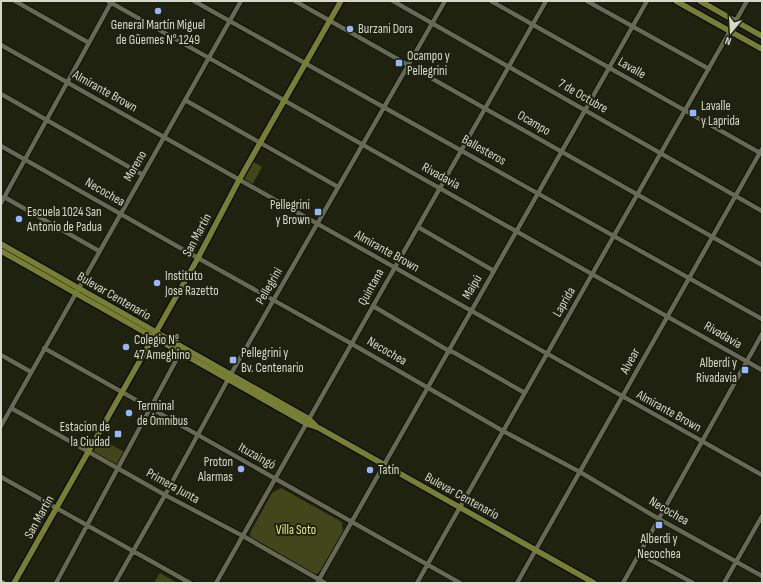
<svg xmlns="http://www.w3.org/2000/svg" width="763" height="584" viewBox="0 0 763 584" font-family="'Sofia Sans Condensed',sans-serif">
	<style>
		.green { fill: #41461b }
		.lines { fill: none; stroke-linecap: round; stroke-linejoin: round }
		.minor-casing { stroke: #090b00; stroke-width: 6 }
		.major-casing { stroke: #090b00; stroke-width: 8 }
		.minor { stroke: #666954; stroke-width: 4.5 }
		.major { stroke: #787f34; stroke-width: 5.5 }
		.poi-dot { fill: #96b6fd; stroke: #1f220f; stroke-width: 1.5 }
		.labels { text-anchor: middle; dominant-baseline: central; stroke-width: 4; stroke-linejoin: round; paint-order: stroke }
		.poi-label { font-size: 13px; fill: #d6d8cc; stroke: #1f220f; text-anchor: start }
		.street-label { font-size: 13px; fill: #d6d8cc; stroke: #1f220f }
		.park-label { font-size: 13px; fill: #deec80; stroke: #1f220f }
	</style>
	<rect width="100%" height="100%" fill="#1f220f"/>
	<path class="green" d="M 250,160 L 262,167 L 251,187 L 239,180 Z
		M 96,437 L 127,453 L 118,469 L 88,451 Z
		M 281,488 L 342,522 L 343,532 L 321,570 L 317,574 L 313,574 L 251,539 L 250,533 L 272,493 Z
		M 160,573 L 177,583 L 154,583 Z"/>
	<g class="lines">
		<g class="minor-casing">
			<path id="minor" d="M 15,1 L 89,43
				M 108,1 L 762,370
				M 194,1 L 762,319
				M 295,1 L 762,265
				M 393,1 L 762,211
				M 491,1 L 762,154
				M 587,1 L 709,69
				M 1,45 L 762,475
				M 1,94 L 143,175
				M 185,100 L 338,187
				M 1,146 L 198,258 L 352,344 L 503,431 L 580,472 L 659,519 L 762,576
				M 4,197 L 99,251
				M 1,203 L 112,1
				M 418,227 L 494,271
				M 373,306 L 449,351 L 453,352 L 525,393
				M 44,348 L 460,583
				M 1,355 L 31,372
				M 11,408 L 165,495 L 243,536 L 325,583
				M 1,426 L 241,1
				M 1,477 L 190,583
				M 640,554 L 693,583
				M 56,583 L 180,353
				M 115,583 L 165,495 L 231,374 L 445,1
				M 216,583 L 546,1
				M 317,583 L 647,1
				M 417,583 L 747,1
				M 517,583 L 762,149
				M 623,583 L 762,334
				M 724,583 L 762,516"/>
		</g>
		<g class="major-casing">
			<path id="major" d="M 676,1 L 762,49
				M 700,1 L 762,36
				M 1,244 L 309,419 L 317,427
				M 1,251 L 307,424 L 319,428 L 594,583
				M 1,582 L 3,583
				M 14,583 L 198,258 L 239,180 L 341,1"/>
		</g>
		<use href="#minor" class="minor"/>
		<use href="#major" class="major"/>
	</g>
	<g class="poi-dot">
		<circle cx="158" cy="11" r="4"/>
		<circle cx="350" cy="29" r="4"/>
		<rect x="395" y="59" width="8" height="8" rx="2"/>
		<rect x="689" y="109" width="8" height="8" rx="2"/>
		<rect x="314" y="208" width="8" height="8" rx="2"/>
		<circle cx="19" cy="219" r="4"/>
		<circle cx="157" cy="283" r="4"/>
		<circle cx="126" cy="347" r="4"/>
		<rect x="229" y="356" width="8" height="8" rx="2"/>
		<rect x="741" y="366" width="8" height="8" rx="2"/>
		<circle cx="129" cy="413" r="4"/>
		<rect x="114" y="430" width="8" height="8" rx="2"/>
		<circle cx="241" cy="469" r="4"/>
		<circle cx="370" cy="470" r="4"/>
		<rect x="655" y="521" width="8" height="8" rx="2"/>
	</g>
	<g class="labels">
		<g class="poi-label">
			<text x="158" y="25" text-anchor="middle">General Martín Miguel<tspan x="158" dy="15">de Güemes N° 1249</tspan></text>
			<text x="358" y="29">Burzani Dora</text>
			<text x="407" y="56">Ocampo y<tspan x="407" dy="15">Pellegrini</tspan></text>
			<text x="701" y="106">Lavalle<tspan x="701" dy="15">y Laprida</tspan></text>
			<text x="310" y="205" text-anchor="end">Pellegrini<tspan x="310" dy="15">y Brown</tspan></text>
			<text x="27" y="212">Escuela 1024 San<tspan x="27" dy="15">Antonio de Padua</tspan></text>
			<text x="165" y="276">Instituto<tspan x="165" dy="15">Jose Razetto</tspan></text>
			<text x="134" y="340">Colegio Nº<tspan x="134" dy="15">47 Ameghino</tspan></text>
			<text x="241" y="353">Pellegrini y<tspan x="241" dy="15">Bv. Centenario</tspan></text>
			<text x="737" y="363" text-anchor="end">Alberdi y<tspan x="737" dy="15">Rivadavia</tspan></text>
			<text x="137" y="406">Terminal<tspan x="137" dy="15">de Ómnibus</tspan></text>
			<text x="110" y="427" text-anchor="end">Estacion de<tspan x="110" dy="15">la Ciudad</tspan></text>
			<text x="233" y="462" text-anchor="end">Proton<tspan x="233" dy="15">Alarmas</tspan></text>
			<text x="378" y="470">Tatín</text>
			<text x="659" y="539" text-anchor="middle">Alberdi y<tspan x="659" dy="15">Necochea</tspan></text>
		</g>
		<g class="street-label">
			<text transform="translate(632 68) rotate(30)">Lavalle</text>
			<text transform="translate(105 91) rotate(29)">Almirante Brown</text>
			<text transform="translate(583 96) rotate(30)">7 de Octubre</text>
			<text transform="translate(534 123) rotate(30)">Ocampo</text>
			<text transform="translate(484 150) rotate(29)">Ballesteros</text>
			<text transform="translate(135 166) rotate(-60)">Moreno</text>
			<text transform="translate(441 176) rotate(29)">Rivadavia</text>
			<text transform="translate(105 192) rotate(30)">Necochea</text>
			<text transform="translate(197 235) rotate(-62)">San Martín</text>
			<text transform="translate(387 251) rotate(29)">Almirante Brown</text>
			<text transform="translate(269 286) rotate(-60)">Pellegrini</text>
			<text transform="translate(371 287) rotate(-61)">Quintana</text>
			<text transform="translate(472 287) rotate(-60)">Maipú</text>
			<text transform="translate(114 296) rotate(30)">Bulevar Centenario</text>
			<text transform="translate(564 302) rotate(-60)">Laprida</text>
			<text transform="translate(723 335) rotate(30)">Rivadavia</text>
			<text transform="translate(387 351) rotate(30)">Necochea</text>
			<text transform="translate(630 361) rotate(-61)">Alvear</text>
			<text transform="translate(669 411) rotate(29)">Almirante Brown</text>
			<text transform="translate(257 456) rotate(29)">Ituzaingó</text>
			<text transform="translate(173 486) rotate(29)">Primera Junta</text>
			<text transform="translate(462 496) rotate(29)">Bulevar Centenario</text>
			<text transform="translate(669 511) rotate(30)">Necochea</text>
			<text transform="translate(39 517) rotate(-61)">San Martín</text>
		</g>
		<g class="park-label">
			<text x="296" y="530">Villa Soto</text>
		</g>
	</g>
	<rect width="763" height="584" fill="none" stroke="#d6d8cc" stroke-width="4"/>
	<g transform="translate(731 32) rotate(198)" stroke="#1f220f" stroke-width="3" paint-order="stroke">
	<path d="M0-3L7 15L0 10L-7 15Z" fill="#d6d8cc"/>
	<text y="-6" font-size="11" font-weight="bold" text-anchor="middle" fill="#d6d8cc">N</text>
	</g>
</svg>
